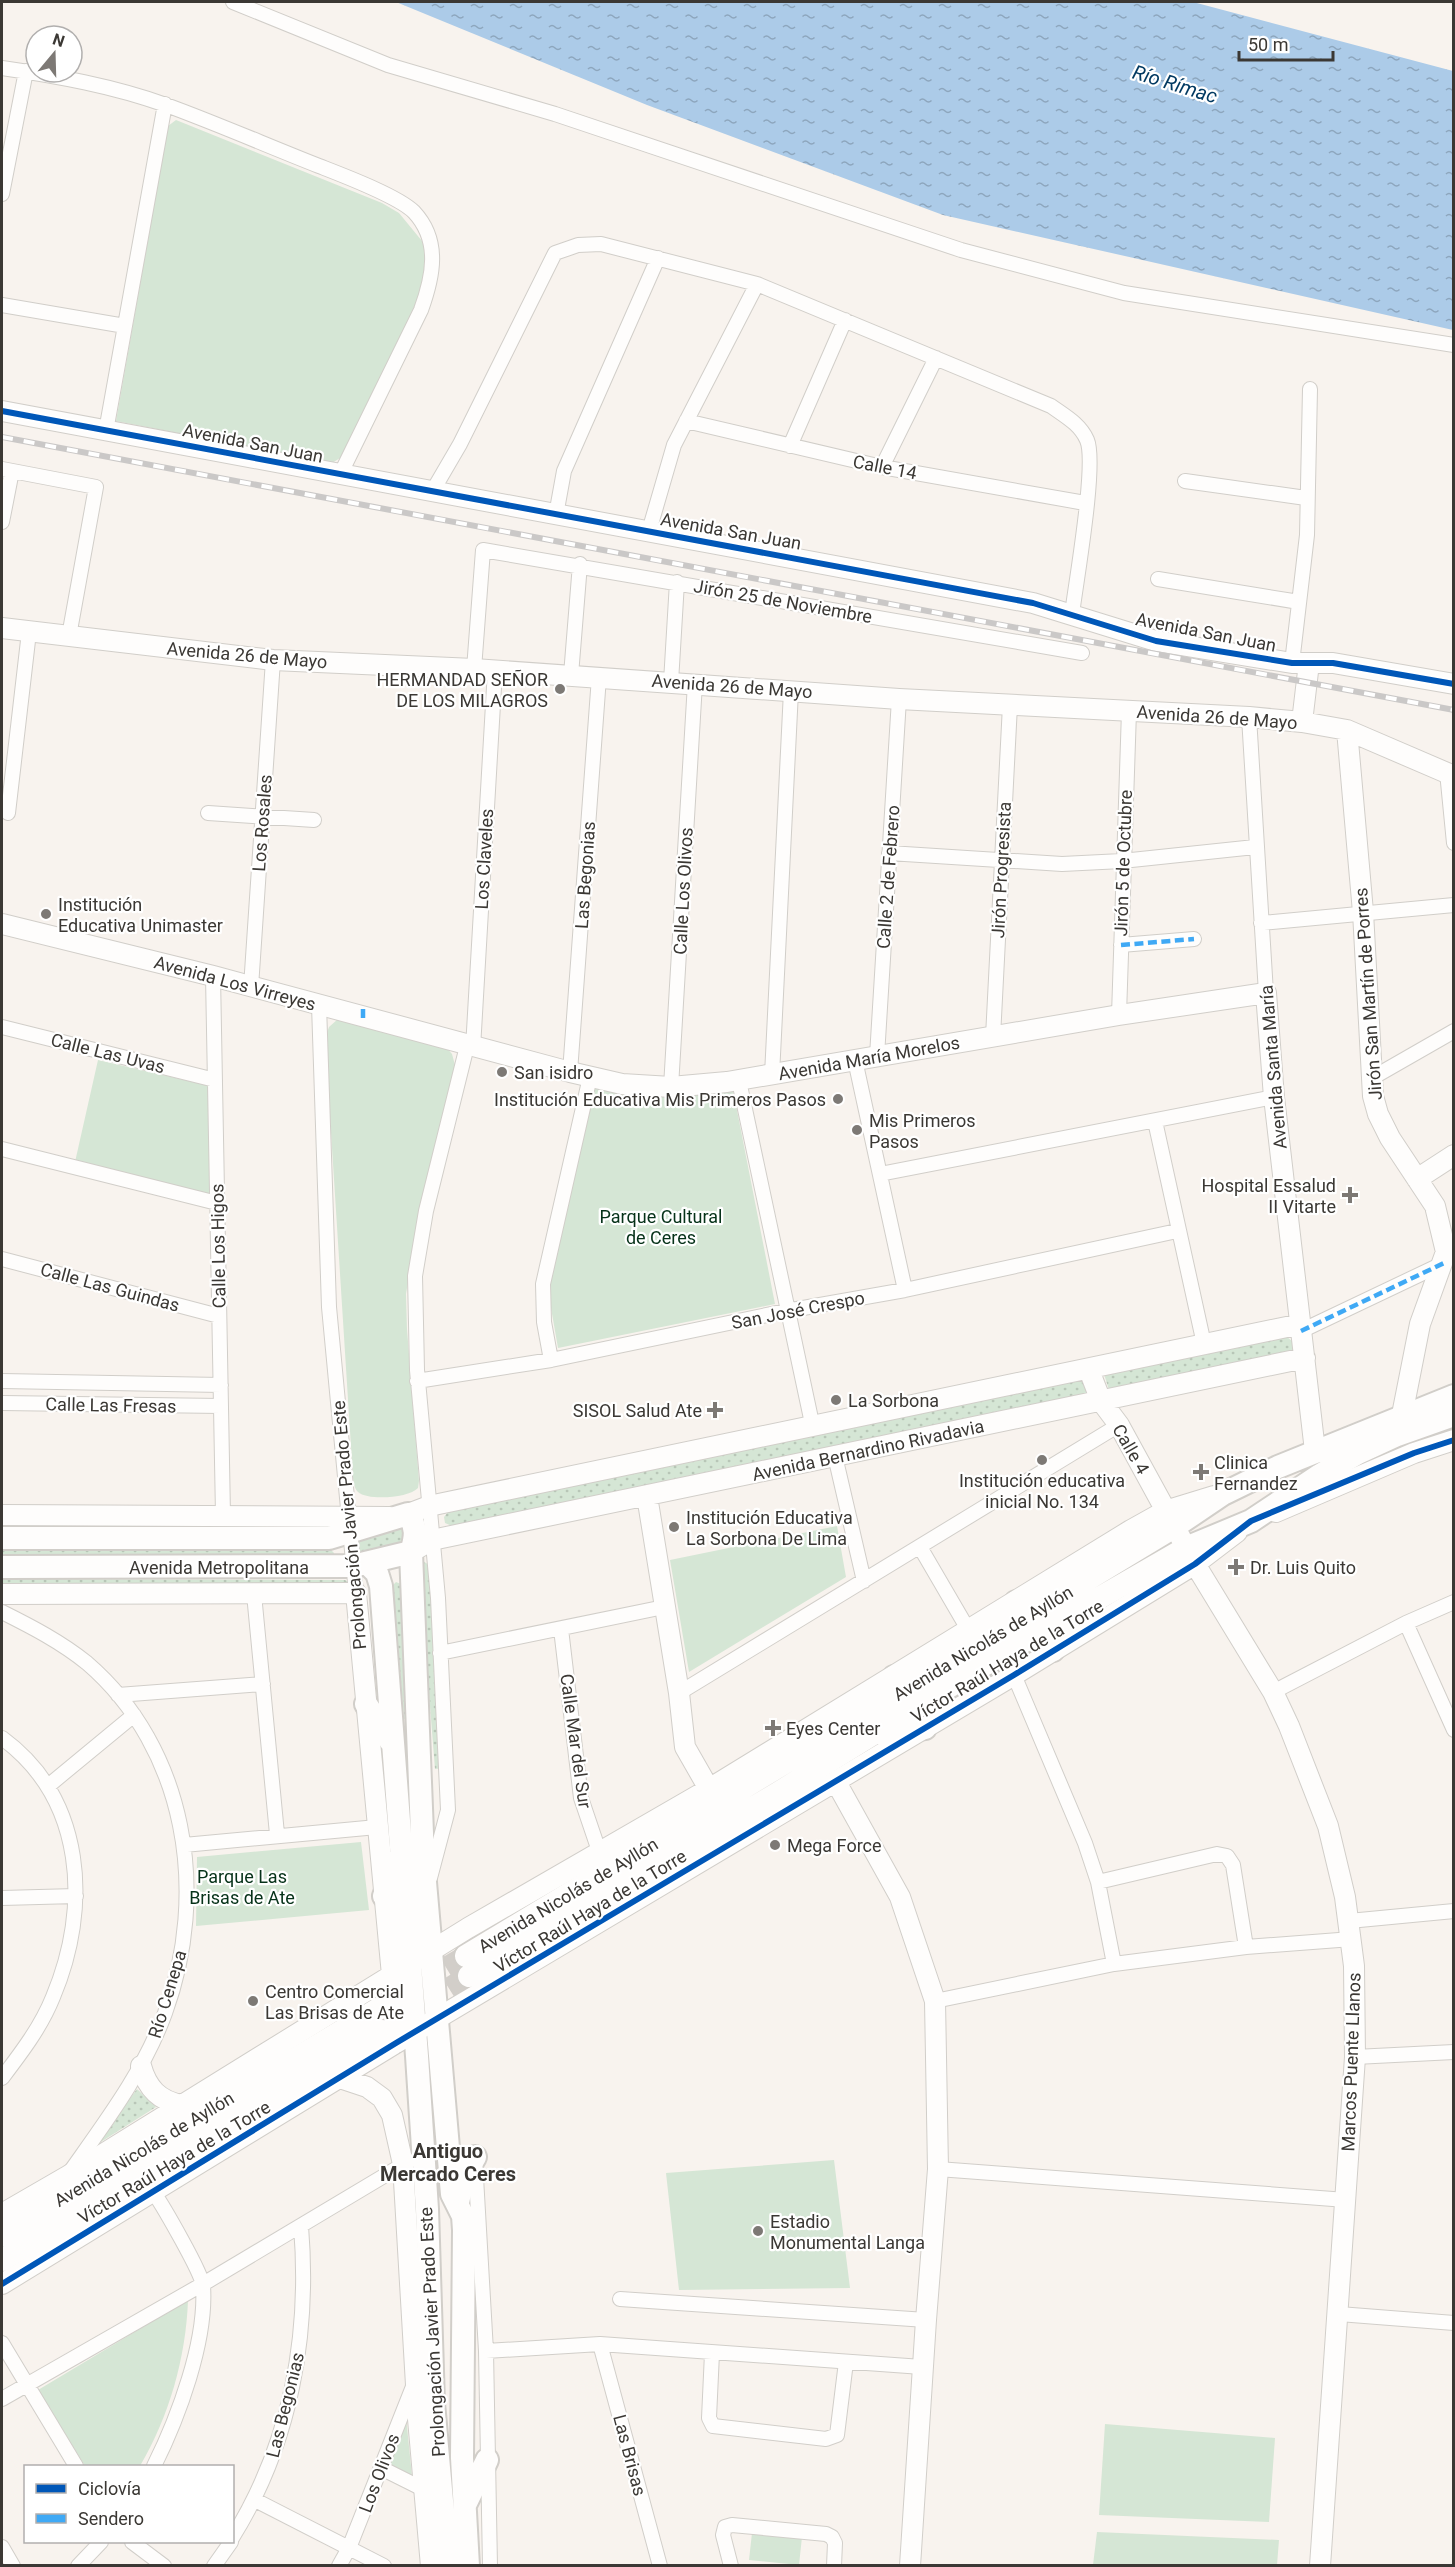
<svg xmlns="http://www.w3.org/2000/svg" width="1455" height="2567" viewBox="0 0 1455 2567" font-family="Roboto,sans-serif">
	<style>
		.grass { fill: url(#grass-dots) }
		.park { fill: #d5e6d5 }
		.water { fill: url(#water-ripples) }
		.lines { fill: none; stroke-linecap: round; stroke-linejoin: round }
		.primary-tunnel { stroke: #d2cec9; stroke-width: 22; stroke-dasharray: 22 11; stroke-linecap: butt }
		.street-casing { stroke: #d1cec9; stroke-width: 16 }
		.secondary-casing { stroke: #d1cec9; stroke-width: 22 }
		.primary-casing { stroke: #d1cec9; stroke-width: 26 }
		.street { stroke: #fefdfc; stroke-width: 14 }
		.secondary { stroke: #fefdfc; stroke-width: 20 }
		.primary { stroke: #fefdfc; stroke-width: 22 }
		.rail-casing { stroke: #cac8c7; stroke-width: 6 }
		.rail { stroke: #fff; stroke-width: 4; stroke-dasharray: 11; stroke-linecap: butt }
		.quiet { stroke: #3fa9f5; stroke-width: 4.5; stroke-dasharray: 9 4.5; stroke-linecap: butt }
		.cycleway-casing { stroke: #fff; stroke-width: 10 }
		.cycleway { stroke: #0057b8; stroke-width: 6 }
		.poi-dot { fill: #7d7975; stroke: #fff; stroke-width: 2 }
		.labels { text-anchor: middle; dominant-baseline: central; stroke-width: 4.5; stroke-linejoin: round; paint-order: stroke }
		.street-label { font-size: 18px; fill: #3b3834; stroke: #fff }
		.poi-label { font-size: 18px; fill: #3b3834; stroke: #fff; text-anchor: start }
		.park-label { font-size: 18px; fill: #063219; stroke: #fff }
		.water-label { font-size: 20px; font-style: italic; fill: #023a62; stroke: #fff }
		.neighbourhood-label { font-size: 20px; font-weight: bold; fill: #3b3834; stroke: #fff }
	</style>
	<defs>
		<pattern id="grass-dots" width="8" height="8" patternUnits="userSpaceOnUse" patternTransform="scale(1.5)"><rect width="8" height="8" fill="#d5e6d5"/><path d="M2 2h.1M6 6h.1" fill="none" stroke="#b8c6b7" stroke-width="1.8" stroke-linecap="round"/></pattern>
		<pattern id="water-ripples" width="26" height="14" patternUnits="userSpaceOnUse" patternTransform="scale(1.5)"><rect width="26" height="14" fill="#accbe8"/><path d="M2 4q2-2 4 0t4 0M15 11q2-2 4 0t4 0" fill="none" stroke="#8da6bd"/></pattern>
	</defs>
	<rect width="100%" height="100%" fill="#f8f3ee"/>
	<path class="grass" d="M 1287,1337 L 1292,1341 L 1293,1351 L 1109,1390 L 1104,1374 Z
		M 1083,1378 L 1088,1392 L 1085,1394 L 452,1526 L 445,1523 L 444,1517 L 448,1512 Z
		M 2,1522 L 330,1522 L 331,1527 L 2,1528 Z
		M 404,1527 L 405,1540 L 363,1556 L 359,1554 L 357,1541 Z
		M 2,1549 L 330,1549 L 334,1553 L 334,1558 L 2,1560 Z
		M 423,1561 L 429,1565 L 445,1768 L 435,1769 L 419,1568 Z
		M 2,1579 L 345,1580 L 348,1582 L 348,1585 L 2,1587 Z
		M 396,1582 L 401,1584 L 410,1718 L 404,1719 L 393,1585 Z
		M 137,2089 L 156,2107 L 96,2145 Z"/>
	<path class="park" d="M 176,120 L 382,203 L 399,213 L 422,241 L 427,255 L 422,290 L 345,455 L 332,463 L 116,421 L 168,126 Z
		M 338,1019 L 445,1046 L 452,1054 L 455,1065 L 412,1258 L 406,1294 L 407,1329 L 419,1481 L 418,1488 C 409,1498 368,1501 358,1492 C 354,1488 354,1483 353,1478 L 325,1038 L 329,1027 Z
		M 98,1060 L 210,1086 L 212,1193 L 208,1196 L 75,1162 Z
		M 594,1084 L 733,1090 L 775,1304 L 558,1348 L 551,1308 L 551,1278 Z
		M 837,1526 L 846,1577 L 689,1672 L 670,1560 Z
		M 361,1842 L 369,1910 L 196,1926 L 197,1857 Z
		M 834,2160 L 850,2288 L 679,2290 L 666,2173 Z
		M 188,2300 C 186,2358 169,2417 140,2466 L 85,2466 L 38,2390 Z
		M 406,2417 L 412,2476 L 388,2465 Z
		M 1105,2424 L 1275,2438 L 1269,2522 L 1099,2515 Z
		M 1097,2532 L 1279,2540 L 1277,2565 L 1093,2565 Z
		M 752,2533 L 802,2537 L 799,2565 L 749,2560 Z"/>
	<path class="water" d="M 396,2 L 1193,2 L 1453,71 L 1453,330 L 943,215 L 647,105 Z"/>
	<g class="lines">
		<path class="primary-tunnel" d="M 418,1985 L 466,1956
			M 421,2006 L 469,1976"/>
		<g class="street-casing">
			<path id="street" d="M 233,2 L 388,65 L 555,114 L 961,250 L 1124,293 L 1454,345
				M 2,68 C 57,76 113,86 166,105 C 218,124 268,146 319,166 C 342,175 398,196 414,212 C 441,241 433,277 421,310 L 340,475
				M 2,194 L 26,71
				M 2,305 L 125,326
				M 686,421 L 882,467 L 1085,503
				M 106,431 L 165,104
				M 790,446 L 845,320
				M 882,467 L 936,358
				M 2,469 L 96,487 L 69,636
				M 1185,481 L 1306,498
				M 432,492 L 460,444 L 555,253 L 578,245 L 601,244 L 757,284 L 1051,406 C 1065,416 1080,424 1087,440 C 1097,463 1076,582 1072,614
				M 556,515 L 564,471 L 658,258
				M 2,522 L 12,471
				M 649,531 L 674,445 L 757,284
				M 1158,579 L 1299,602
				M 1292,663 L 1307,535 L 1310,389
				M 474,669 L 483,550 L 1082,653
				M 571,675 L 580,564
				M 671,682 L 677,582
				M 1249,717 L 1266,993
				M 1447,772 L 1454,843
				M 8,813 L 29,632
				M 208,813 L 314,820
				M 889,853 L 1062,864 L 1122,861 L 1255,847
				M 1261,923 L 1454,905
				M 1121,945 L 1194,939
				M 213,976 L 223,1515
				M 251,987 L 273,660
				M 319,1005 L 329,1307 L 356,1593
				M 1119,1015 L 1129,711
				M 2,1027 L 215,1080
				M 993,1037 L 1010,705
				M 473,1048 L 495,670
				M 877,1056 L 899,699
				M 855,1060 L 905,1290
				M 570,1072 L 599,677
				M 772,1075 L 791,691
				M 1372,1078 L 1454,1031
				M 739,1081 L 813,1428
				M 671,1087 L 695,683
				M 1155,1121 L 1204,1344
				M 2,1149 L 217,1203
				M 880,1174 L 1274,1097
				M 2,1259 L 219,1316
				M 1301,1331 L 1444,1263
				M 551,1360 L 544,1322 L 543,1284 L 590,1077
				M 2,1381 L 221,1385
				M 417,1381 L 551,1360 L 786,1311 L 905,1290 L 1177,1231
				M 2,1403 L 221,1406
				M 835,1456 L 864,1581
				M 920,1547 L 969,1631
				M 254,1594 L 277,1834
				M 2,1612 C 32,1627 61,1642 87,1663 C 187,1749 209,1893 165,2013 C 144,2071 106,2121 70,2172
				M 1406,1623 L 1454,1730
				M 561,1629 L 581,1798 L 599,1851
				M 440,1653 L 664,1607
				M 1014,1675 L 1085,1843 L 1098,1882 L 1114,1964
				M 1273,1692 L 1406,1623 L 1454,1602
				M 679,1693 L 1119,1425
				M 118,1695 L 263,1684
				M 2,1738 C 85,1799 91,1907 53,1997 C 41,2027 21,2053 2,2078
				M 48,1786 L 134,1715
				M 184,1845 L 377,1827
				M 430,1878 L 448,1810 L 438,1598 L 417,1370 L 415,1276 L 426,1211 L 467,1046
				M 1098,1882 L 1217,1854 L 1227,1856 L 1233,1865 L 1246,1947
				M 2,1898 L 76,1896
				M 1349,1921 L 1454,1911
				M 935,2001 L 1114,1964 L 1246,1947 L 1352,1939
				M 1355,2057 L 1454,2052
				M 475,2160 L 486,2351 L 490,2566
				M 938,2169 L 1346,2200
				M 620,2299 L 926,2320
				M 1339,2314 L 1454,2323
				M 2,2343 L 76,2466
				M 600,2344 L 660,2566
				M 486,2351 L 600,2344 L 922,2367
				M 712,2353 L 709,2418 L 713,2426 L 826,2439 L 837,2435 L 846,2362
				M 2,2399 L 203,2284 L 409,2161
				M 154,2466 C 178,2418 207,2341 203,2286 C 202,2273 163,2206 154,2193
				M 381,2468 L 423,2489
				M 255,2500 L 384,2566
				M 232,2538 C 291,2444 310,2335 301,2226
				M 132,2542 L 164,2566
				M 2,2547 L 13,2566
				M 78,2566 L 101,2542
				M 214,2566 L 231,2542
				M 339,2566 L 349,2548 L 414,2384
				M 731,2566 L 723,2535 L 725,2527 L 732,2525 L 826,2534 L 832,2537 L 835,2543 L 834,2566"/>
		</g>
		<g class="secondary-casing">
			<path id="secondary" d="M 2,411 L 1033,603 L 1156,641 L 1292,663 L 1333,663 L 1454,684
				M 2,628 L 273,660 L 474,669 L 899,699 L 1249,717 L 1302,722 L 1347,730 L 1454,776
				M 1302,722 L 1309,663
				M 1347,730 L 1363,912 L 1373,1096 L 1378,1114 L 1390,1138 L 1435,1206 L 1446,1252 L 1420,1324 L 1402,1415
				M 2,924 L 213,976 L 570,1072 L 622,1084 L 671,1087 L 727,1082 L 1119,1015 L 1266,993 L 1274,1097 L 1315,1451
				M 1417,1179 L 1454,1155
				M 1089,1370 L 1101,1401 L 1119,1425 L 1195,1564 L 1273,1692 L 1289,1726 L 1328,1826 L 1345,1897 L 1354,1966 L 1355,2057 L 1320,2566
				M 647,1496 L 679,1693 L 685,1747 L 709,1789
				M 1276,1512 L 1414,1453 L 1454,1440
				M 408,1514 L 429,1506 L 1301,1324
				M 2,1515 L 390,1517
				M 411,1552 L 432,1540 L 1305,1358
				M 2,1594 L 356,1593 L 392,1975 L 396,2043
				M 836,1782 L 900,1897 L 935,2001 L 938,2169 L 926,2320 L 910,2566
				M 141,2066 C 147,2088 159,2101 182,2105
				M 340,2078 L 367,2087 L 382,2098 L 392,2115 L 403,2164 L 418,2419 L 431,2566
				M 2,2214 L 66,2177 L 468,1928 L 709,1789 L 1131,1530 L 1165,1511 L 1214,1496
				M 2,2284 L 396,2043 L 1014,1675 L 1195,1564 L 1237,1532"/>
		</g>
		<g class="primary-casing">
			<path id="primary" d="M 2,1538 L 329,1538 L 408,1514 C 417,1527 416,1537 411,1552 L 423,1859 L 452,2194 L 463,2216 L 464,2230 L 462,2458 L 468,2566
				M 368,1564 L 377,1573 L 381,1586 L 417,2056 L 427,2209 L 433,2403 L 448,2566
				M 2,1567 L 353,1566 L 411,1552
				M 1016,1602 L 1052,1596
				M 1053,1650 L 1076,1614
				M 366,1704 L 391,1742
				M 871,1705 L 894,1677
				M 879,1733 L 925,1728
				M 384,1896 L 399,1858
				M 466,1956 L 1174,1527 L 1223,1494 L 1278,1467 L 1454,1396
				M 469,1976 L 778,1793 L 1002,1654 L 1186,1548 L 1251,1521 L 1320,1475 L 1358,1453 L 1397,1435 L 1454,1415
				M 458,2202 L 464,2176 L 475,2157
				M 2,2235 L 380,2008
				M 2,2260 L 382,2031
				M 465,2505 L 487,2460"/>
		</g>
		<use href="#street" class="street"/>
		<use href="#secondary" class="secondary"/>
		<use href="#primary" class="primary"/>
		<g class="rail-casing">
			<path id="rail" d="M 2,437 L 1454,710"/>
		</g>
		<use href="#rail" class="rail"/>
		<path class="quiet" d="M 1121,945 L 1194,939
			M 363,1018 L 363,1006
			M 1301,1331 L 1444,1263"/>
		<g class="cycleway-casing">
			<path id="cycleway" d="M 2,411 L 1033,603 L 1156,641 L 1292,663 L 1333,663 L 1454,684
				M 2,2284 L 396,2043 L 1014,1675 L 1195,1564 L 1251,1521 L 1414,1453 L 1454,1440"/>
		</g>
		<use href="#cycleway" class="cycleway"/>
	</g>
	<g class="poi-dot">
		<circle cx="560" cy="689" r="6"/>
		<circle cx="46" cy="914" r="6"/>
		<circle cx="502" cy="1072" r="6"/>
		<circle cx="838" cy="1099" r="6"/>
		<circle cx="857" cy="1130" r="6"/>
		<path d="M1347 1186h6v6h6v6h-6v6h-6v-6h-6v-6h6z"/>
		<circle cx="836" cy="1400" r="6"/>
		<path d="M712 1401h6v6h6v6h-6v6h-6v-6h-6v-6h6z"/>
		<circle cx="1042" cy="1460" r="6"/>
		<path d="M1198 1463h6v6h6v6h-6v6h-6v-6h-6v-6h6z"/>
		<circle cx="674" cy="1527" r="6"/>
		<path d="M1233 1558h6v6h6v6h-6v6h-6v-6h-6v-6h6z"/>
		<path d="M770 1719h6v6h6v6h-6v6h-6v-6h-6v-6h6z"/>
		<circle cx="775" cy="1845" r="6"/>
		<circle cx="253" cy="2001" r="6"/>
		<circle cx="758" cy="2231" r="6"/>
	</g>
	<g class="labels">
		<g class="street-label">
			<text transform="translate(253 443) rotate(11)">Avenida San Juan</text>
			<text transform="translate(885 467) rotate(11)">Calle 14</text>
			<text transform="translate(731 531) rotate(10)">Avenida San Juan</text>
			<text transform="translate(783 601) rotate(10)">Jirón 25 de Noviembre</text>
			<text transform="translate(1206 632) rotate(11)">Avenida San Juan</text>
			<text transform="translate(247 655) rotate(5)">Avenida 26 de Mayo</text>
			<text transform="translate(732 686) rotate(4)">Avenida 26 de Mayo</text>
			<text transform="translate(1217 717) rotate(4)">Avenida 26 de Mayo</text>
			<text transform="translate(262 823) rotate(-86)">Los Rosales</text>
			<text transform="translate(484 859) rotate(-87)">Los Claveles</text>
			<text transform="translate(1123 863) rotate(-88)">Jirón 5 de Octubre</text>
			<text transform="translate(1001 870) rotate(-87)">Jirón Progresista</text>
			<text transform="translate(585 875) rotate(-86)">Las Begonias</text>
			<text transform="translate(888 877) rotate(-86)">Calle 2 de Febrero</text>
			<text transform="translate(683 891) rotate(-87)">Calle Los Olivos</text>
			<text transform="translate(235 983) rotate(15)">Avenida Los Virreyes</text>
			<text transform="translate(1368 994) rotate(-94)">Jirón San Martín de Porres</text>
			<text transform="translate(108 1053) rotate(14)">Calle Las Uvas</text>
			<text transform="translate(869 1058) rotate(-10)">Avenida María Morelos</text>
			<text transform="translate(1273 1067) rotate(-95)">Avenida Santa María</text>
			<text transform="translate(218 1246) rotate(-91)">Calle Los Higos</text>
			<text transform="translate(110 1287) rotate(15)">Calle Las Guindas</text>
			<text transform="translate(798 1310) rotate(-11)">San José Crespo</text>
			<text transform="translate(111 1405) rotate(1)">Calle Las Fresas</text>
			<text transform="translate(1131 1449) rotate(60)">Calle 4</text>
			<text transform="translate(868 1450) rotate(-12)">Avenida Bernardino Rivadavia</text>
			<text transform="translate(349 1525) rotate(-95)">Prolongación Javier Prado Este</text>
			<text x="219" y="1567">Avenida Metropolitana</text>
			<text transform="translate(983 1643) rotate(-31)">Avenida Nicolás de Ayllón</text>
			<text transform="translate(1007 1661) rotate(-31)">Víctor Raúl Haya de la Torre</text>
			<text transform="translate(576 1741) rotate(82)">Calle Mar del Sur</text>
			<text transform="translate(568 1895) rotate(-31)">Avenida Nicolás de Ayllón</text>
			<text transform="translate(590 1911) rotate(-31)">Víctor Raúl Haya de la Torre</text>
			<text transform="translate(167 1994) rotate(-73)">Río Cenepa</text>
			<text transform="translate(1351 2062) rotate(-88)">Marcos Puente Llanos</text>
			<text transform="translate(144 2149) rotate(-31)">Avenida Nicolás de Ayllón</text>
			<text transform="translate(174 2162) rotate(-31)">Víctor Raúl Haya de la Torre</text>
			<text transform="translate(432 2332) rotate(-93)">Prolongación Javier Prado Este</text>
			<text transform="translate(285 2405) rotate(-76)">Las Begonias</text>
			<text transform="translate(630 2455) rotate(75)">Las Brisas</text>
			<text transform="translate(379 2473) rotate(-69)">Los Olivos</text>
		</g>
		<g class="poi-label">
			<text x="548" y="679" text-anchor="end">HERMANDAD SEÑOR<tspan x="548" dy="21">DE LOS MILAGROS</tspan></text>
			<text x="58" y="904">Institución<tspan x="58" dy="21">Educativa Unimaster</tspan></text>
			<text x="514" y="1072">San isidro</text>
			<text x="826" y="1099" text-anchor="end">Institución Educativa Mis Primeros Pasos</text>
			<text x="869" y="1120">Mis Primeros<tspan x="869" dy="21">Pasos</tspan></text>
			<text x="1336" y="1185" text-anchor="end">Hospital Essalud<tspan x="1336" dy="21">II Vitarte</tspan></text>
			<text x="848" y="1400">La Sorbona</text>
			<text x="702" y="1410" text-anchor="end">SISOL Salud Ate</text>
			<text x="1214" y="1462">Clinica<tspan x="1214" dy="21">Fernandez</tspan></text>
			<text x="1042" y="1480" text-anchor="middle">Institución educativa<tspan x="1042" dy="21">inicial No. 134</tspan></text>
			<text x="686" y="1517">Institución Educativa<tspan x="686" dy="21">La Sorbona De Lima</tspan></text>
			<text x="1250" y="1567">Dr. Luis Quito</text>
			<text x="786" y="1728">Eyes Center</text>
			<text x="787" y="1845">Mega Force</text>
			<text x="265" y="1991">Centro Comercial<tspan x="265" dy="21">Las Brisas de Ate</tspan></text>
			<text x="770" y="2221">Estadio<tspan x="770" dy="21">Monumental Langa</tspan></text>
		</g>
		<g class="park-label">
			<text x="661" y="1216">Parque Cultural<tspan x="661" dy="21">de Ceres</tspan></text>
			<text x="242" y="1876">Parque Las<tspan x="242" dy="21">Brisas de Ate</tspan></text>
		</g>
		<g class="water-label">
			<text transform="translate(1175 84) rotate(17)">Río Rímac</text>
		</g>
		<g class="neighbourhood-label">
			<text x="448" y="2151">Antiguo<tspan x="448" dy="23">Mercado Ceres</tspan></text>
		</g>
	</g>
	<rect width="1455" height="2567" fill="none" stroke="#3b3834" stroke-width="6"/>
	<rect x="24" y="2465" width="210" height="78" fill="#ffffff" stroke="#b1afae" stroke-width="1.5"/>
	<rect x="36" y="2484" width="30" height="9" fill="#0057b8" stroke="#b1afae" stroke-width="1.5"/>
	<text x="78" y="2495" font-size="18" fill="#3b3834">Ciclovía</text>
	<rect x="36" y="2514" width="30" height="9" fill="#3fa9f5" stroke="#b1afae" stroke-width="1.5"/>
	<text x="78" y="2525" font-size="18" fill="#3b3834">Sendero</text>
	<g transform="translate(54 54) rotate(19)"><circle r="28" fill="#ffffff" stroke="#b1afae" stroke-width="1.5"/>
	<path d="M0-4.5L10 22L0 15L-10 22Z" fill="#7d7975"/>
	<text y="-9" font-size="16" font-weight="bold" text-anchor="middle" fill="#3b3834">N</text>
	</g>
	<path d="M1239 51v9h94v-9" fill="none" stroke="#3b3834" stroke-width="3"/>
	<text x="1248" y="51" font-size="18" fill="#3b3834" stroke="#ffffff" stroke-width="4.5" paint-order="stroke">50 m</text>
</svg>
